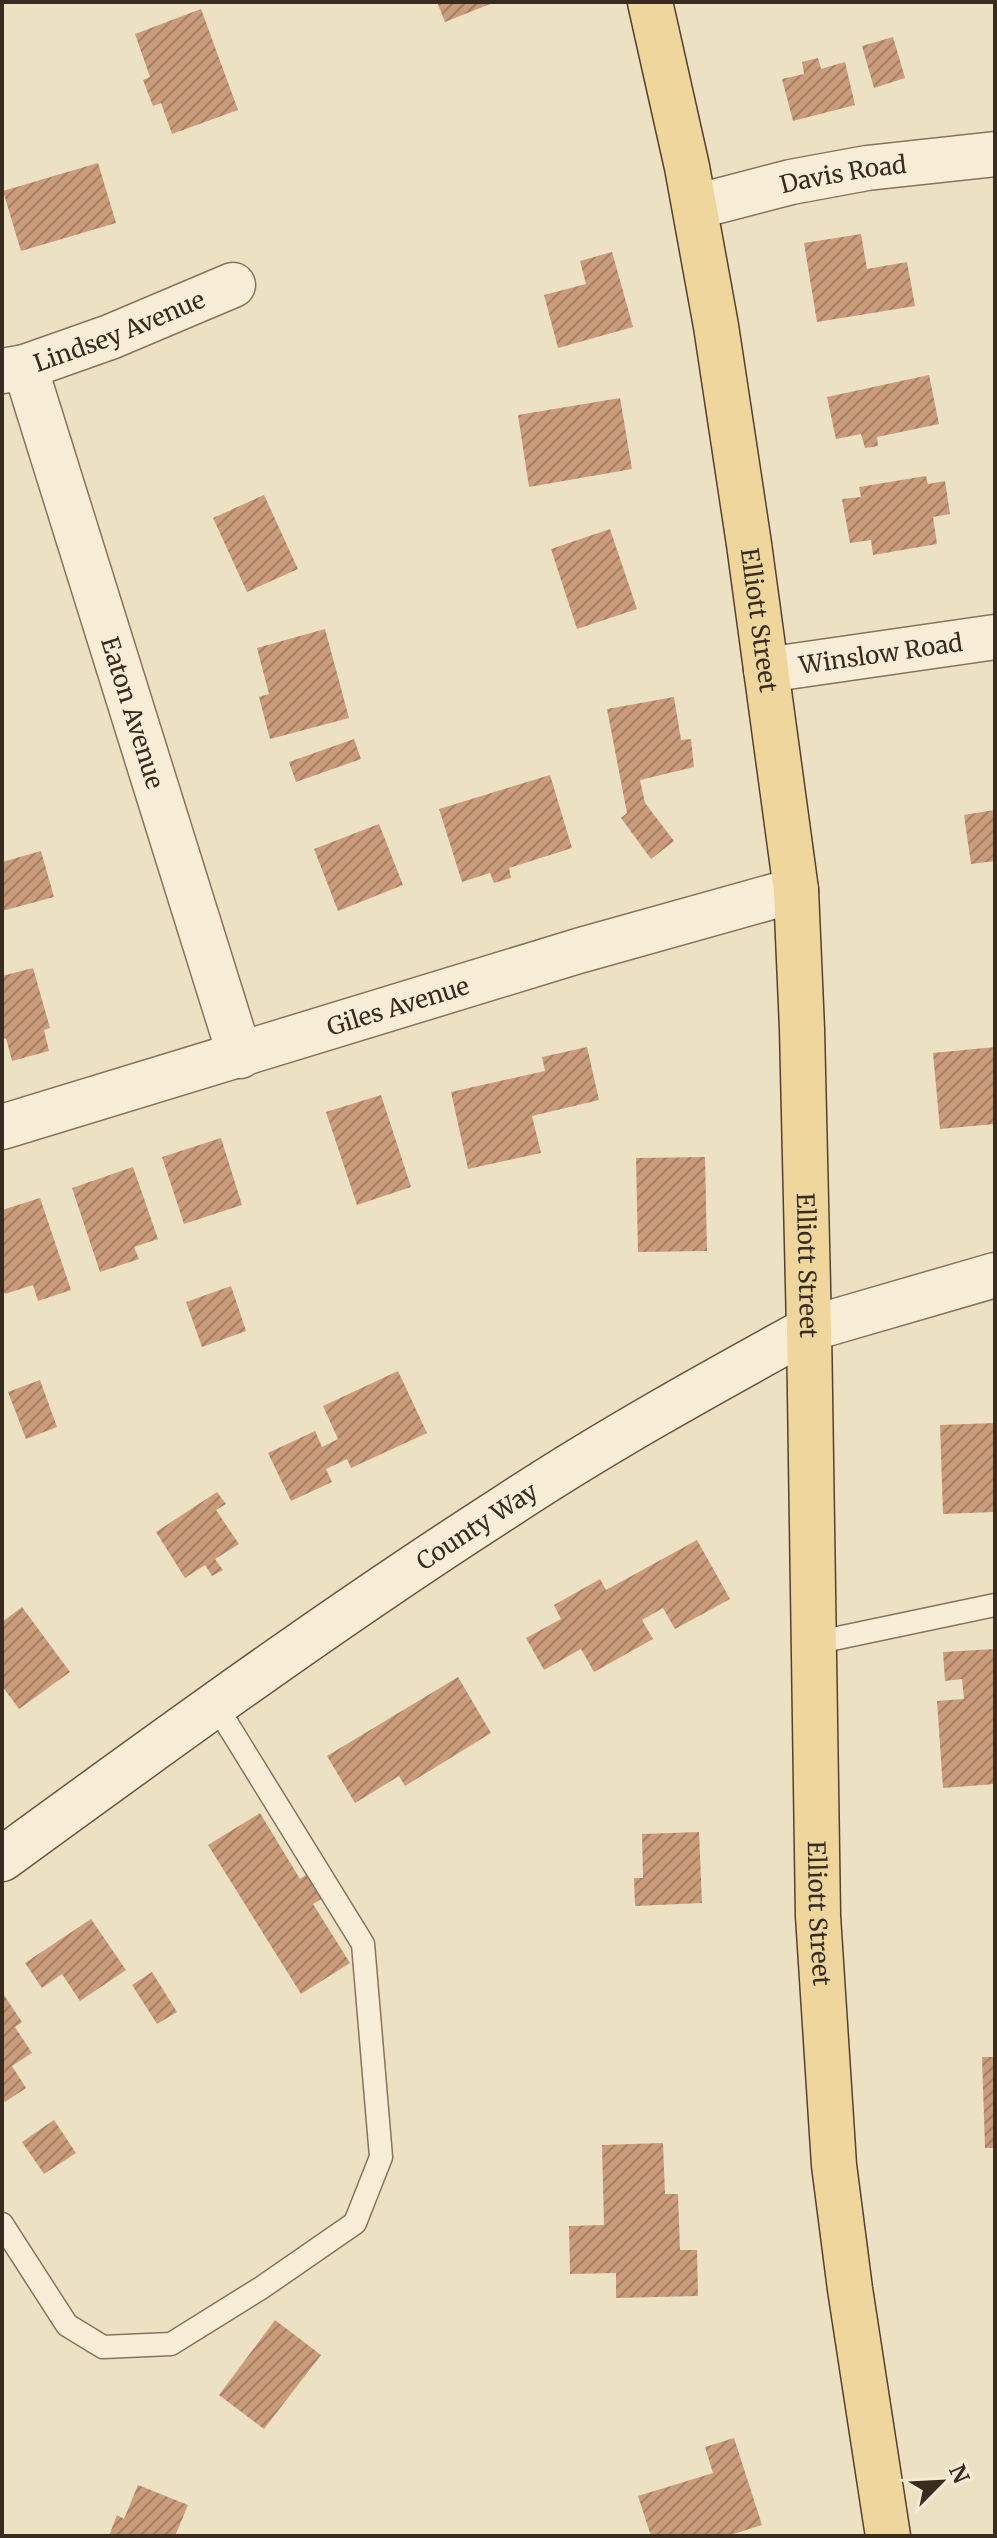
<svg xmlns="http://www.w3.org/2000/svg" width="997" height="2538" viewBox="0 0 997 2538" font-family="Merriweather,serif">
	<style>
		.building { fill: url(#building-hatch) }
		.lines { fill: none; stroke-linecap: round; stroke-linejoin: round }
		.lane-casing { stroke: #87735b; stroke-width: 25 }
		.street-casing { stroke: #87735b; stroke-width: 47 }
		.secondary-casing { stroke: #69543e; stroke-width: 47 }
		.primary-casing { stroke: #55412f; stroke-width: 47 }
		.lane { stroke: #f8eed7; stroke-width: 22 }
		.street { stroke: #f8eed7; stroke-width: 44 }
		.secondary { stroke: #f8eed7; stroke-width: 44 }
		.primary { stroke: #efd69d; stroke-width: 44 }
		.labels { text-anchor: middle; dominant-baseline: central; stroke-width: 7; stroke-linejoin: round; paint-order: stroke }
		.street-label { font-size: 24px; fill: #382b1f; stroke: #f4ebd4 }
	</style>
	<defs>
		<pattern id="building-hatch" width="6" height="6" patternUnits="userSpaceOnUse" patternTransform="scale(2)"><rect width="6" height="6" fill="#ca9c7b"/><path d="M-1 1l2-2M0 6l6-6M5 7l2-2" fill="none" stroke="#a57f64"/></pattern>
	</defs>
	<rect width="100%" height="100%" fill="#ede1c4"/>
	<path class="building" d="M 437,2 L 495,2 L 445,22 Z
		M 201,9 L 238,110 L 172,134 L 161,103 L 153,106 L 143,80 L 150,77 L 135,34 Z
		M 893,37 L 905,78 L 874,88 L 862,46 Z
		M 818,58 L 821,69 L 845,62 L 855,105 L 793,121 L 782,79 L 804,74 L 802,62 Z
		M 98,163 L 116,223 L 21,251 L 3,191 Z
		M 861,234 L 867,269 L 907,262 L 915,306 L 817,322 L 804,243 Z
		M 612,252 L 633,327 L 558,348 L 544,295 L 586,284 L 580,261 Z
		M 929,375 L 939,424 L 877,437 L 878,446 L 865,448 L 861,434 L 836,439 L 827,397 Z
		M 620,398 L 632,469 L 529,487 L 518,415 Z
		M 926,476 L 928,484 L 945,481 L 950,514 L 933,517 L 937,544 L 873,555 L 871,540 L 850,543 L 842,499 L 861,497 L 859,487 Z
		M 264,495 L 298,569 L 247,592 L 213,518 Z
		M 610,529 L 637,609 L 577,629 L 551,549 Z
		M 325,629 L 349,718 L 270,739 L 259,697 L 269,694 L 257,648 Z
		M 674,697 L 681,740 L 691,739 L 694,767 L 640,780 L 645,803 L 674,841 L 651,859 L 621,818 L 627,813 L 607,709 Z
		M 354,739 L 361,759 L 296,782 L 289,762 Z
		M 550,775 L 572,848 L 509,868 L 511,878 L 494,883 L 490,873 L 462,882 L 439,809 Z
		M 994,810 L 995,861 L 971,864 L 964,815 Z
		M 379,824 L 403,885 L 338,911 L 314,849 Z
		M 41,851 L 54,897 L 2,911 L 2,862 Z
		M 33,968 L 50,1028 L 44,1030 L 49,1051 L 12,1061 L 6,1038 L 2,1039 L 2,976 Z
		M 587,1047 L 599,1100 L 532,1116 L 541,1153 L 468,1169 L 451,1092 L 545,1071 L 542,1057 Z
		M 995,1047 L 995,1124 L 940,1129 L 933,1053 Z
		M 381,1095 L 411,1187 L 357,1205 L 326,1112 Z
		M 221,1138 L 242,1205 L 184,1224 L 162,1157 Z
		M 705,1157 L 707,1251 L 638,1252 L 636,1158 Z
		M 133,1167 L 158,1239 L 134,1247 L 139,1259 L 100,1272 L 72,1188 Z
		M 40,1198 L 71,1290 L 38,1301 L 33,1285 L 5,1294 L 2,1286 L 2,1210 Z
		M 231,1286 L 246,1331 L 202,1347 L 186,1302 Z
		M 398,1371 L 427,1433 L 351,1468 L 347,1459 L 326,1469 L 332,1482 L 291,1501 L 268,1453 L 315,1431 L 322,1447 L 338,1439 L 323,1406 Z
		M 40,1380 L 57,1427 L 26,1439 L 8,1392 Z
		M 995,1423 L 995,1512 L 943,1514 L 940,1425 Z
		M 217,1492 L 226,1504 L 216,1510 L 239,1544 L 215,1559 L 223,1570 L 212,1576 L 205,1565 L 185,1578 L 156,1532 Z
		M 697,1540 L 730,1599 L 675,1629 L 663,1608 L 642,1620 L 653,1639 L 594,1672 L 581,1649 L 544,1670 L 526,1638 L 561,1619 L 554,1605 L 600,1579 L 606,1590 Z
		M 22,1607 L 70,1672 L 19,1709 L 2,1686 L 2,1622 Z
		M 995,1649 L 995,1784 L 943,1788 L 937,1701 L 964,1699 L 962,1679 L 945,1681 L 943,1652 Z
		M 458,1677 L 491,1733 L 405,1786 L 399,1776 L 355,1803 L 327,1756 Z
		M 260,1813 L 300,1879 L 309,1873 L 325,1897 L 313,1904 L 350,1963 L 301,1994 L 208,1845 Z
		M 699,1832 L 702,1903 L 635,1906 L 634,1878 L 643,1878 L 642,1834 Z
		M 91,1919 L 126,1970 L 80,2001 L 62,1974 L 42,1988 L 25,1963 Z
		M 152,1972 L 177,2012 L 157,2024 L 132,1985 Z
		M 2,1992 L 22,2022 L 15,2027 L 32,2053 L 12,2066 L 26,2088 L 5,2102 L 2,2098 Z
		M 982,2057 L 995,2057 L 995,2148 L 985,2148 Z
		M 54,2120 L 76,2153 L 44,2174 L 22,2142 Z
		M 663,2143 L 665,2194 L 678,2194 L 680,2250 L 697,2250 L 698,2296 L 616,2298 L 616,2273 L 570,2274 L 569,2226 L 604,2225 L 602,2145 Z
		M 275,2320 L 321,2355 L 264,2429 L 219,2395 Z
		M 734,2438 L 762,2525 L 727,2536 L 651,2536 L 638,2496 L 713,2473 L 705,2447 Z
		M 138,2485 L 188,2505 L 175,2536 L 109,2536 L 117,2515 L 124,2519 Z"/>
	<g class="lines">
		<g class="lane-casing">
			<path id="lane" d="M 814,1643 L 995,1605
				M 2,2224 L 67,2325 L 103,2347 L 171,2344 L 261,2288 L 355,2223 L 381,2157 L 363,1944 L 215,1704"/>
		</g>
		<g class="street-casing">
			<g id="street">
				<path id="s1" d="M 695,207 L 791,182 L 867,168 L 995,154"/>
				<path id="s2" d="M 25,367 L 240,1056"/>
				<path id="s3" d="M 2,371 L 25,367 L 110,337 L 233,285"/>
				<path id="s4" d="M 766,670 L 995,637"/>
				<path id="s5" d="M 2,1127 L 578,951 L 796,890"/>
				<path d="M 809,1329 L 995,1275"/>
			</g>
		</g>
		<g class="secondary-casing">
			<g id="secondary">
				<path id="s6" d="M 2,1859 C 168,1738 334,1617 507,1506 C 604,1442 707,1385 809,1329"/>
			</g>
		</g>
		<g class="primary-casing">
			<g id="primary">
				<path id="s7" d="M 650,2 L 687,167 L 716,326 L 749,544 L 796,890 L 802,1029 L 809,1329 L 818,1916 L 834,2165 L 850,2289 L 888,2536"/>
			</g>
		</g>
		<use href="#lane" class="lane"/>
		<use href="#street" class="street"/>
		<use href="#secondary" class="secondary"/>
		<use href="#primary" class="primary"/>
	</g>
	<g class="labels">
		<g class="street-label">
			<text stroke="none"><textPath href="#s1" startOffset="152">Davis Road</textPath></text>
			<text stroke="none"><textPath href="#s3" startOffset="124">Lindsey Avenue</textPath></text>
			<text stroke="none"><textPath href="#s7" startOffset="628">Elliott Street</textPath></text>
			<text stroke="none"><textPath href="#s4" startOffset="116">Winslow Road</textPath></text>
			<text stroke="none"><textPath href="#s2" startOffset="362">Eaton Avenue</textPath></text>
			<text stroke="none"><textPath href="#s5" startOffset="414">Giles Avenue</textPath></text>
			<text stroke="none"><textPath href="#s7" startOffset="1276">Elliott Street</textPath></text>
			<text stroke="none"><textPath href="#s6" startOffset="580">County Way</textPath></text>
			<text stroke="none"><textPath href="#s7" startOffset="1924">Elliott Street</textPath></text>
		</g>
	</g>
	<rect width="997" height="2538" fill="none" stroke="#382b1f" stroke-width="8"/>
	<g transform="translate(941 2482) rotate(66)" stroke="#f4ebd4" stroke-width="6" paint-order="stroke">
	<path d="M0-6L14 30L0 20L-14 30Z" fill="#382b1f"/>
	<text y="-12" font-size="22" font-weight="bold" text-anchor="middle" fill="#382b1f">N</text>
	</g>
</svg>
